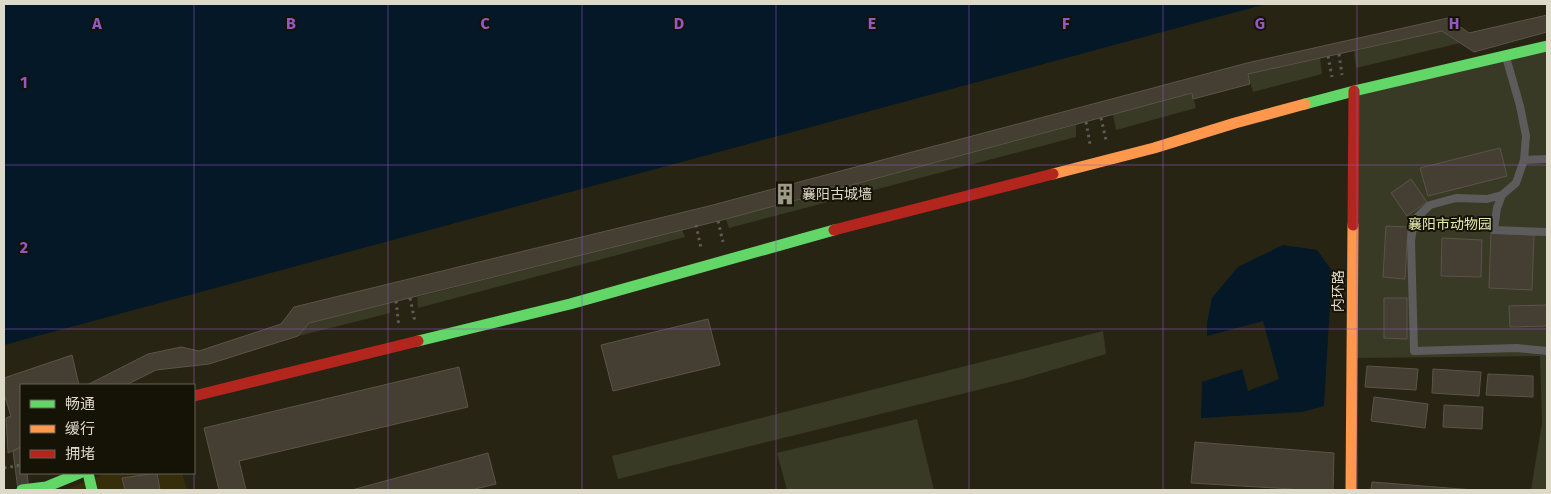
<svg xmlns="http://www.w3.org/2000/svg" width="1551" height="494" viewBox="0 0 1551 494" font-family="'Fira Sans','Noto Sans SC',sans-serif">
	<style>
		.built { fill: #362e0a }
		.green { fill: #383a26 }
		.water { fill: #041827 }
		.building { fill: #443e33; stroke: #5b5448 }
		.lines { fill: none; stroke-linecap: round; stroke-linejoin: round }
		.path { stroke: #5e5b59; stroke-width: 3; stroke-dasharray: 2.5 4; stroke-linecap: butt }
		.lane { stroke: #5e5b5c; stroke-width: 8 }
		.fast { stroke: #63d668; stroke-width: 11 }
		.slow { stroke: #ff974d; stroke-width: 11 }
		.jam { stroke: #b3261e; stroke-width: 11 }
		.grid { fill: none; stroke: #9458c2; stroke-width: 1; stroke-opacity: 0.55 }
		.labels { text-anchor: middle; dominant-baseline: central; stroke-width: 4; stroke-linejoin: round; paint-order: stroke }
		.poi-label { font-size: 14px; fill: #dedaca; stroke: #151206; text-anchor: start }
		.park-label { font-size: 14px; fill: #e3ebad; stroke: #151206 }
		.street-label { font-size: 14px; fill: #dedaca; stroke: #151206 }
		.grid-label { font-size: 16px; text-anchor: middle; font-weight: bold; fill: #9458c2; stroke: #151206; stroke-width: 4; stroke-linejoin: round; paint-order: stroke }
	</style>
	<rect width="100%" height="100%" fill="#282414"/>
	<path class="built" d="M 107,473 L 182,473 L 187,490 L 65,490 Z"/>
	<path class="green" d="M 1442,31 L 1460,43 L 1356,68 L 1354,51 Z
		M 1547,47 L 1547,490 L 1531,490 L 1542,423 L 1540,356 L 1352,358 L 1354,91 Z
		M 1320,58 L 1322,74 L 1253,92 L 1248,74 Z
		M 1192,93 L 1196,108 L 1116,130 L 1113,114 Z
		M 1076,125 L 1076,137 L 729,228 L 726,219 Z
		M 682,229 L 685,237 L 418,308 L 417,297 Z
		M 390,303 L 390,313 L 298,336 L 309,323 Z
		M 1103,331 L 1106,354 L 1022,379 L 618,479 L 612,456 Z
		M 917,419 L 934,490 L 787,490 L 777,453 Z"/>
	<path class="water" d="M 4,4 L 1266,4 L 4,345 Z
		M 1283,245 L 1317,250 L 1332,271 L 1324,406 L 1302,412 L 1201,418 L 1202,382 L 1242,369 L 1248,391 L 1279,379 L 1263,321 L 1207,336 L 1207,323 L 1212,298 L 1238,267 Z"/>
	<path class="building" d="M 1547,15 L 1547,32 L 1474,52 L 1442,31 L 1248,74 L 1250,84 L 1193,99 L 1192,93 L 726,219 L 309,323 L 298,336 L 209,364 L 156,370 L 126,385 L 87,385 L 148,354 L 181,347 L 199,351 L 281,324 L 294,307 L 709,206 L 1247,63 L 1448,18 L 1469,33 Z
		M 1500,148 L 1507,176 L 1428,196 L 1420,168 Z
		M 1411,179 L 1427,202 L 1407,216 L 1391,193 Z
		M 1386,226 L 1408,227 L 1405,279 L 1383,277 Z
		M 1491,233 L 1534,235 L 1532,290 L 1489,288 Z
		M 1442,238 L 1482,240 L 1481,277 L 1441,276 Z
		M 1384,298 L 1407,298 L 1407,339 L 1384,338 Z
		M 1547,305 L 1547,326 L 1510,327 L 1509,306 Z
		M 708,319 L 720,365 L 613,391 L 601,345 Z
		M 72,355 L 79,385 L 21,385 L 21,447 L 8,453 L 6,418 L 11,416 L 4,394 L 4,378 Z
		M 1367,366 L 1418,369 L 1416,390 L 1365,387 Z
		M 459,367 L 468,407 L 239,461 L 246,490 L 219,490 L 204,428 Z
		M 1433,369 L 1481,372 L 1479,396 L 1432,393 Z
		M 1488,374 L 1533,376 L 1533,397 L 1486,395 Z
		M 1374,397 L 1428,404 L 1425,428 L 1371,421 Z
		M 1444,405 L 1483,407 L 1482,429 L 1443,427 Z
		M 1195,442 L 1334,453 L 1333,490 L 1292,490 L 1292,489 L 1191,483 Z
		M 21,447 L 21,473 L 27,473 L 29,490 L 18,490 L 13,451 Z
		M 488,453 L 496,484 L 471,490 L 352,490 Z
		M 157,473 L 160,490 L 125,490 L 122,478 Z
		M 1372,482 L 1474,490 L 1371,490 Z"/>
	<g class="lines">
		<path class="path" d="M 1339,54 L 1342,75
			M 1328,56 L 1332,77
			M 1101,118 L 1106,140
			M 1086,122 L 1090,144
			M 718,221 L 723,242
			M 696,225 L 701,248
			M 410,298 L 415,322
			M 396,301 L 399,327
			M 4,468 L 21,465"/>
		<path class="lane" d="M 1506,57 L 1520,106 L 1526,136 L 1524,160 L 1516,183 L 1502,195 L 1487,199 L 1456,198 L 1430,205 L 1414,220 L 1411,241 L 1414,351 L 1517,348 L 1547,351
			M 1524,160 L 1547,159
			M 1502,195 L 1497,208 L 1494,230 L 1547,232"/>
		<path class="fast" d="M 1305,104 L 1354,91 L 1547,46
			M 418,341 L 570,304 L 834,230
			M 88,473 L 92,490
			M 22,490 L 46,487 L 80,473"/>
		<path class="slow" d="M 1053,174 L 1154,148 L 1235,123 L 1305,104
			M 1351,490 L 1353,225"/>
		<path class="jam" d="M 1353,225 L 1354,91
			M 834,230 L 1053,174
			M 194,396 L 418,341"/>
	</g>
	<path class="grid" d="M 194,4 L 194,490M 388,4 L 388,490M 582,4 L 582,490M 776,4 L 776,490M 969,4 L 969,490M 1163,4 L 1163,490M 1357,4 L 1357,490M 4,165 L 1547,165M 4,329 L 1547,329"/>
	<defs>
		<g id="building-bare" transform="scale(1.725)"><path d="M-4-6H4V6H1V3H-1V6H-4ZM-2.5-4.3h1.7v1.8h-1.7ZM.8-4.3h1.7v1.8H.8ZM-2.5-1h1.7V.8h-1.7ZM.8-1h1.7V.8H.8Z" fill="#9e9a8a" stroke="#151206" stroke-width="2.5" paint-order="stroke"/></g>
	</defs>
	<g fill-rule="evenodd">
		<use href="#building-bare" x="785" y="194"/>
	</g>
	<g class="labels">
		<g class="poi-label">
			<text x="802" y="194">襄阳古城墙</text>
		</g>
		<g class="park-label">
			<text x="1450" y="224">襄阳市动物园</text>
		</g>
		<g class="street-label">
			<text transform="translate(1338 291) rotate(-90)">内环路</text>
		</g>
	</g>
	<g class="grid-label">
		<text x="97" y="29">A</text>
		<text x="291" y="29">B</text>
		<text x="485" y="29">C</text>
		<text x="679" y="29">D</text>
		<text x="872" y="29">E</text>
		<text x="1066" y="29">F</text>
		<text x="1260" y="29">G</text>
		<text x="1454" y="29">H</text>
		<text x="24" y="88">1</text>
		<text x="24" y="253">2</text>
	</g>
	<rect width="1551" height="494" fill="none" stroke="#dedaca" stroke-width="10"/>
	<rect x="20" y="384" width="175" height="90" fill="#151206" stroke="#656254"/>
	<rect x="30" y="400" width="25" height="8" fill="#63d668" stroke="#656254"/>
	<text x="65" y="409" font-size="15" fill="#dedaca">畅通</text>
	<rect x="30" y="425" width="25" height="8" fill="#ff974d" stroke="#656254"/>
	<text x="65" y="434" font-size="15" fill="#dedaca">缓行</text>
	<rect x="30" y="450" width="25" height="8" fill="#b3261e" stroke="#656254"/>
	<text x="65" y="459" font-size="15" fill="#dedaca">拥堵</text>
</svg>
